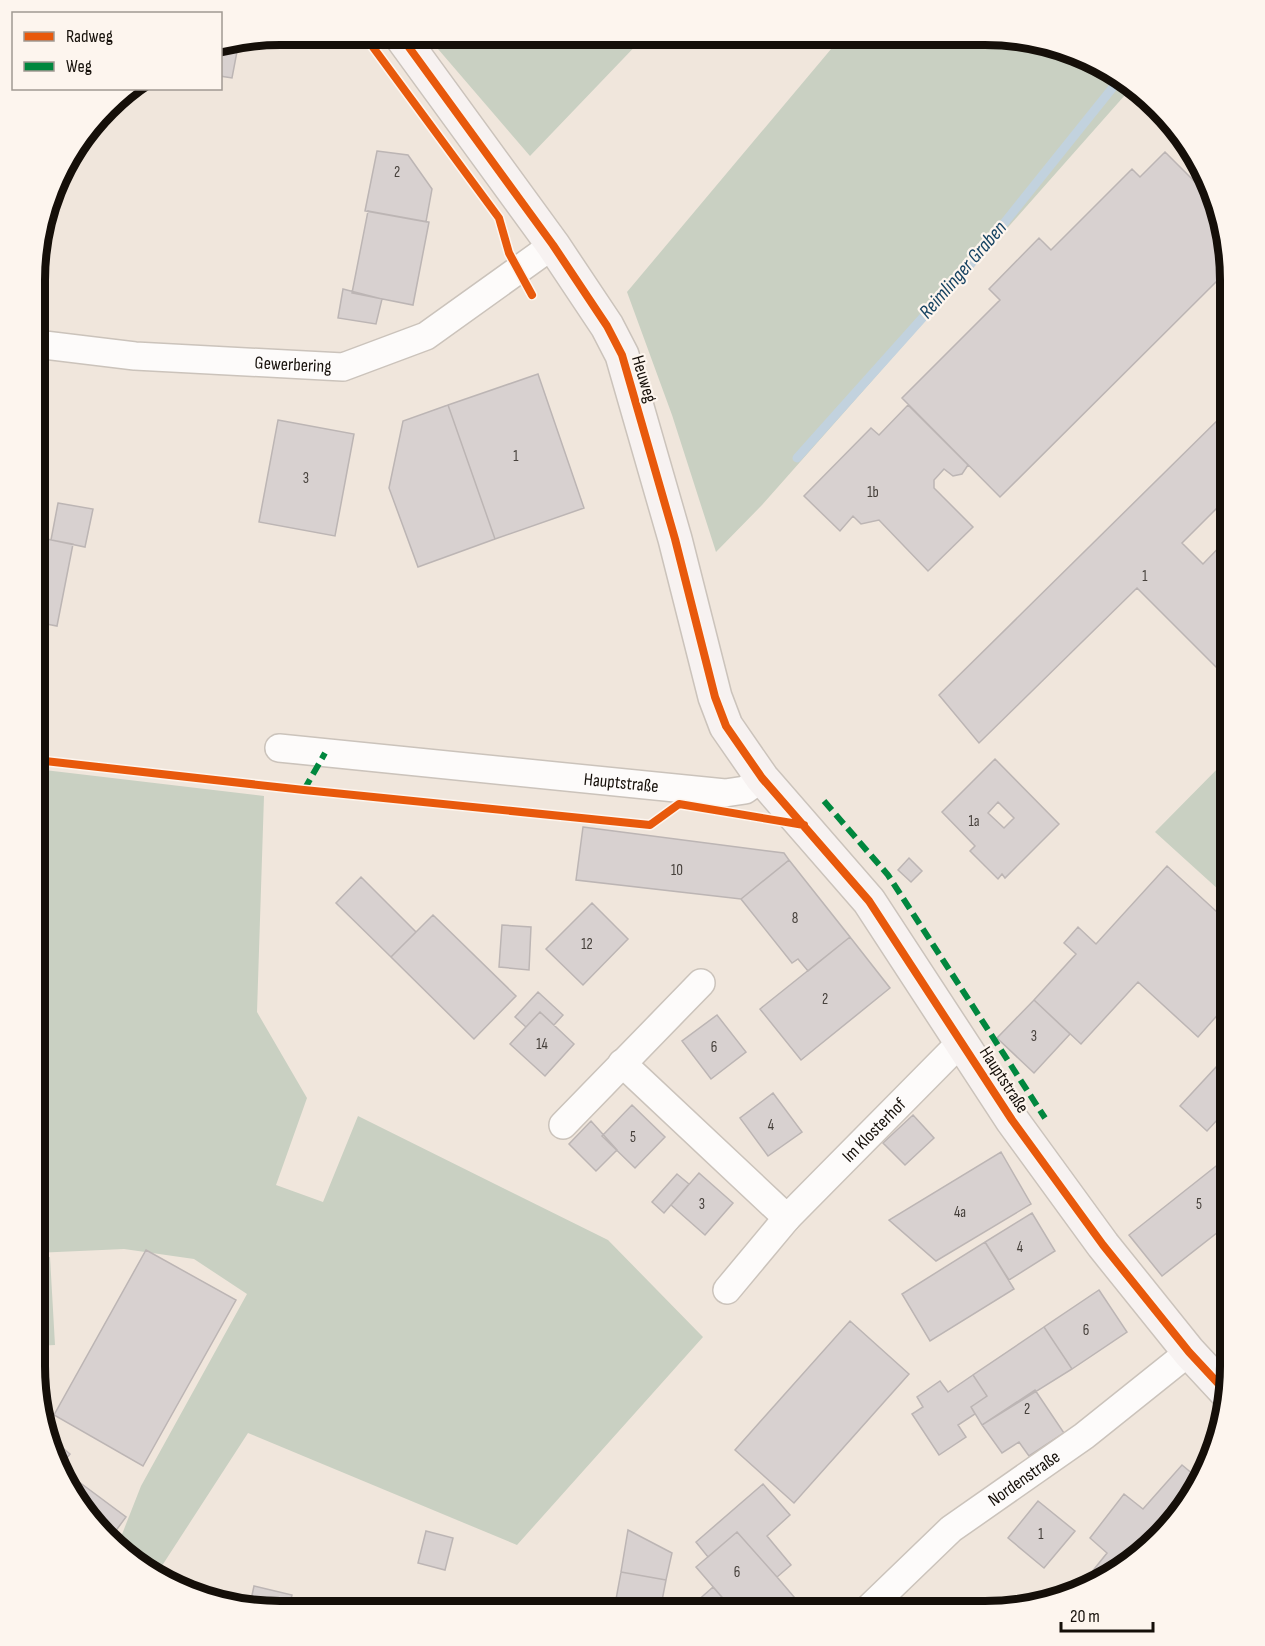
<svg xmlns="http://www.w3.org/2000/svg" width="1265" height="1646" viewBox="0 0 1265 1646" font-family="'Sofia Sans Condensed',sans-serif">
	<style>
		.green { fill: #c9d0c2 }
		.lines { fill: none; stroke-linecap: round; stroke-linejoin: round }
		.stream { stroke: #c2d2de; stroke-width: 9 }
		.building { fill: #d8d1d0; stroke: #bcb5b4; stroke-width: 1.5; fill-rule: evenodd }
		.street-casing { stroke: #cbc3bb; stroke-width: 30 }
		.secondary-casing { stroke: #cbc3bb; stroke-width: 36 }
		.street { stroke: #fdfbfa; stroke-width: 27 }
		.secondary { stroke: #f7f2f1; stroke-width: 33 }
		.quiet { stroke: #00873e; stroke-width: 6; stroke-dasharray: 12 6; stroke-linecap: butt }
		.cycleway-casing { stroke: #fdf5ee; stroke-width: 11 }
		.cycleway { stroke: #e8590c; stroke-width: 8 }
		.labels { text-anchor: middle; dominant-baseline: central; stroke-width: 4.5; stroke-linejoin: round; paint-order: stroke }
		.number-label { font-size: 15px; fill: #46403b }
		.street-label { font-size: 18px; fill: #150f09; stroke: #fdf5ee }
		.water-label { font-size: 20px; font-style: italic; fill: #164362; stroke: #fdf5ee }
		.rim { fill: none; stroke: #150f09; stroke-width: 8 }
	</style>
	<rect width="100%" height="100%" fill="#f0e6dc"/>
	<path class="green" d="M 426,35 L 645,36 L 530,156 Z
		M 842,36 L 1017,37 L 1122,76 L 1133,86 L 762,505 L 716,552 L 672,415 L 627,292 Z
		M 1230,756 L 1230,900 L 1155,832 Z
		M 36,769 L 264,796 L 257,1012 L 307,1098 L 276,1185 L 323,1202 L 358,1116 L 608,1240 L 703,1337 L 517,1545 L 248,1433 L 156,1575 L 143,1570 L 117,1547 L 141,1486 L 247,1294 L 194,1259 L 124,1249 L 35,1253 Z
		M 50,1257 L 55,1345 L 35,1346 L 35,1258 Z"/>
	<g class="lines">
		<path class="stream" d="M 797,458 L 977,257 L 1122,76"/>
	</g>
	<path class="building" d="M 239,41 L 232,78 L 220,76 L 220,44 Z
		M 377,151 L 408,155 L 432,189 L 426,222 L 365,211 Z
		M 1165,152 L 1211,198 L 1214,208 L 1211,210 L 1215,214 L 1228,270 L 1000,497 L 902,398 L 1000,300 L 989,289 L 1039,238 L 1051,250 L 1132,169 L 1140,177 Z
		M 368,211 L 429,222 L 413,305 L 352,293 Z
		M 343,289 L 382,299 L 376,324 L 338,318 Z
		M 538,374 L 584,508 L 495,539 L 448,405 Z
		M 448,405 L 495,539 L 418,567 L 389,488 L 403,421 Z
		M 908,405 L 968,465 L 962,474 L 953,476 L 944,469 L 934,480 L 934,488 L 973,527 L 928,571 L 879,520 L 861,524 L 853,516 L 840,531 L 804,496 L 871,428 L 879,435 Z
		M 1230,408 L 1230,495 L 1182,543 L 1203,564 L 1230,536 L 1230,681 L 1137,588 L 979,743 L 939,695 Z
		M 278,420 L 354,434 L 335,536 L 259,522 Z
		M 58,503 L 93,509 L 85,547 L 51,540 Z
		M 36,537 L 73,544 L 57,626 L 36,622 Z
		M 995,759 L 1059,824 L 1005,878 L 1002,874 L 998,879 L 970,851 L 975,846 L 942,812 ZM 998,802 L 1014,818 L 1004,828 L 988,813 Z
		M 583,827 L 784,853 L 789,860 L 741,899 L 576,880 Z
		M 909,858 L 922,871 L 911,882 L 898,870 Z
		M 789,860 L 850,937 L 808,971 L 798,959 L 792,963 L 741,899 Z
		M 1167,866 L 1230,924 L 1230,1001 L 1198,1037 L 1138,982 L 1081,1044 L 1034,1000 L 1076,954 L 1064,943 L 1078,927 L 1096,944 Z
		M 361,877 L 416,932 L 391,957 L 336,903 Z
		M 592,903 L 628,939 L 583,985 L 546,949 Z
		M 433,915 L 516,996 L 474,1039 L 391,957 Z
		M 502,925 L 531,927 L 529,970 L 499,967 Z
		M 850,937 L 890,988 L 801,1060 L 760,1009 Z
		M 538,992 L 563,1015 L 554,1025 L 540,1012 L 526,1027 L 515,1017 Z
		M 1034,1000 L 1070,1034 L 1034,1073 L 997,1038 Z
		M 540,1012 L 574,1044 L 545,1076 L 510,1044 Z
		M 717,1015 L 746,1052 L 711,1079 L 682,1041 Z
		M 1230,1052 L 1230,1106 L 1207,1131 L 1180,1106 Z
		M 773,1093 L 802,1132 L 768,1156 L 740,1118 Z
		M 632,1105 L 665,1137 L 635,1168 L 602,1136 Z
		M 913,1115 L 934,1138 L 905,1165 L 883,1143 Z
		M 591,1121 L 617,1150 L 596,1171 L 569,1144 Z
		M 1001,1152 L 1031,1204 L 936,1261 L 889,1220 Z
		M 1230,1155 L 1230,1218 L 1217,1230 L 1218,1232 L 1162,1276 L 1129,1235 Z
		M 699,1173 L 733,1203 L 705,1235 L 671,1205 Z
		M 677,1174 L 689,1184 L 664,1213 L 652,1202 Z
		M 1032,1213 L 1055,1251 L 1009,1280 L 985,1242 Z
		M 985,1242 L 1014,1289 L 930,1341 L 902,1294 Z
		M 146,1250 L 236,1300 L 143,1466 L 54,1415 Z
		M 1099,1290 L 1127,1332 L 1072,1369 L 1044,1327 Z
		M 1230,1306 L 1230,1324 L 1221,1316 Z
		M 850,1321 L 909,1374 L 794,1503 L 735,1450 Z
		M 1044,1327 L 1072,1369 L 982,1425 L 971,1407 L 987,1396 L 973,1375 Z
		M 973,1375 L 987,1396 L 971,1407 L 975,1414 L 958,1425 L 966,1437 L 939,1455 L 912,1414 L 923,1407 L 917,1397 L 940,1381 L 948,1392 Z
		M 1035,1390 L 1064,1433 L 1029,1456 L 1019,1442 L 1002,1453 L 982,1425 Z
		M 52,1439 L 70,1454 L 58,1468 Z
		M 1182,1465 L 1200,1480 L 1189,1502 L 1147,1550 L 1094,1586 L 1079,1588 L 1107,1553 L 1090,1538 L 1124,1494 L 1143,1509 Z
		M 67,1473 L 126,1517 L 109,1540 L 96,1528 L 62,1478 Z
		M 763,1484 L 790,1515 L 767,1536 L 791,1565 L 777,1577 L 737,1532 L 708,1557 L 696,1542 Z
		M 1038,1501 L 1075,1531 L 1044,1568 L 1008,1538 Z
		M 628,1530 L 672,1553 L 666,1580 L 621,1572 Z
		M 426,1531 L 453,1538 L 445,1570 L 418,1563 Z
		M 737,1532 L 777,1577 L 806,1611 L 734,1611 L 696,1567 Z
		M 621,1572 L 666,1580 L 660,1611 L 614,1610 Z
		M 254,1586 L 292,1595 L 288,1610 L 249,1609 Z
		M 713,1587 L 734,1611 L 686,1611 Z
		M 290,1600 L 331,1610 L 288,1610 Z"/>
	<g class="lines">
		<g class="street-casing">
			<g id="street">
				<path id="s1" d="M 36,344 L 135,356 L 343,367 L 426,336 L 553,245"/>
				<path id="s2" d="M 279,748 L 725,793 L 745,790 L 762,778"/>
				<path id="s3" d="M 622,1063 L 787,1218 L 961,1042"/>
				<path d="M 563,1125 L 701,983"/>
				<path d="M 727,1290 L 787,1218"/>
				<path id="s4" d="M 866,1611 L 951,1529 L 1084,1436 L 1189,1352"/>
			</g>
		</g>
		<g class="secondary-casing">
			<path id="secondary" d="M 400,35 L 553,245 L 607,326 L 622,355 L 675,539 L 715,697 L 726,726 L 762,778 L 869,901 L 1012,1120 L 1103,1245 L 1189,1352 L 1228,1394"/>
		</g>
		<use href="#street" class="street"/>
		<use href="#secondary" class="secondary"/>
		<path class="quiet" d="M 304,790 L 325,753
			M 824,801 L 888,875 L 1045,1118"/>
		<g class="cycleway-casing">
			<path id="cycleway" d="M 364,35 L 499,218 L 509,253 L 532,295
				M 400,35 L 553,245 L 607,326 L 622,355 L 675,539 L 715,697 L 726,726 L 762,778 L 869,901 L 1012,1120 L 1103,1245 L 1189,1352 L 1228,1394
				M 36,760 L 304,790 L 650,825 L 679,804 L 804,825"/>
		</g>
		<use href="#cycleway" class="cycleway"/>
	</g>
	<g class="labels">
		<g class="number-label">
			<text x="397" y="172">2</text>
			<text x="516" y="456">1</text>
			<text x="306" y="478">3</text>
			<text x="873" y="492">1b</text>
			<text x="1145" y="576">1</text>
			<text x="974" y="821">1a</text>
			<text x="677" y="870">10</text>
			<text x="795" y="918">8</text>
			<text x="587" y="944">12</text>
			<text x="825" y="999">2</text>
			<text x="1034" y="1036">3</text>
			<text x="542" y="1044">14</text>
			<text x="714" y="1047">6</text>
			<text x="771" y="1125">4</text>
			<text x="633" y="1137">5</text>
			<text x="702" y="1204">3</text>
			<text x="1199" y="1204">5</text>
			<text x="960" y="1212">4a</text>
			<text x="1020" y="1247">4</text>
			<text x="1086" y="1330">6</text>
			<text x="1027" y="1409">2</text>
			<text x="1041" y="1534">1</text>
			<text x="737" y="1572">6</text>
		</g>
		<g class="street-label">
			<text stroke="none"><textPath href="#s1" startOffset="258">Gewerbering</textPath></text>
			<text transform="translate(644 379) rotate(73)">Heuweg</text>
			<text stroke="none"><textPath href="#s2" startOffset="344">Hauptstraße</textPath></text>
			<text transform="translate(1004 1080) rotate(57)">Hauptstraße</text>
			<text stroke="none"><textPath href="#s3" startOffset="350">Im Klosterhof</textPath></text>
			<text stroke="none"><textPath href="#s4" startOffset="207">Nordenstraße</textPath></text>
		</g>
		<g class="water-label">
			<text transform="translate(963 270) rotate(-49)">Reimlinger Graben</text>
		</g>
	</g>
	<path d="M0 0H1265V1646H0ZM280 45H985A235 235 0 0 1 1220 280V1366A235 235 0 0 1 985 1601H280A235 235 0 0 1 45 1366V280A235 235 0 0 1 280 45Z" fill="#fdf5ee" fill-rule="evenodd"/>
	<path class="rim" d="M280 45H985A235 235 0 0 1 1220 280V1366A235 235 0 0 1 985 1601H280A235 235 0 0 1 45 1366V280A235 235 0 0 1 280 45Z"/>
	<rect x="12" y="12" width="210" height="78" fill="#fdf5ee" stroke="#a09992" stroke-width="1.5"/>
	<rect x="24" y="32" width="30" height="9" fill="#e8590c" stroke="#a09992" stroke-width="1.5"/>
	<text x="66" y="42" font-size="18" fill="#150f09">Radweg</text>
	<rect x="24" y="62" width="30" height="9" fill="#00873e" stroke="#a09992" stroke-width="1.5"/>
	<text x="66" y="72" font-size="18" fill="#150f09">Weg</text>
	<path d="M1061 1622v9h92v-9" fill="none" stroke="#150f09" stroke-width="3"/>
	<text x="1070" y="1622" font-size="18" fill="#150f09" stroke="#fdf5ee" stroke-width="4.5" paint-order="stroke">20 m</text>
</svg>
